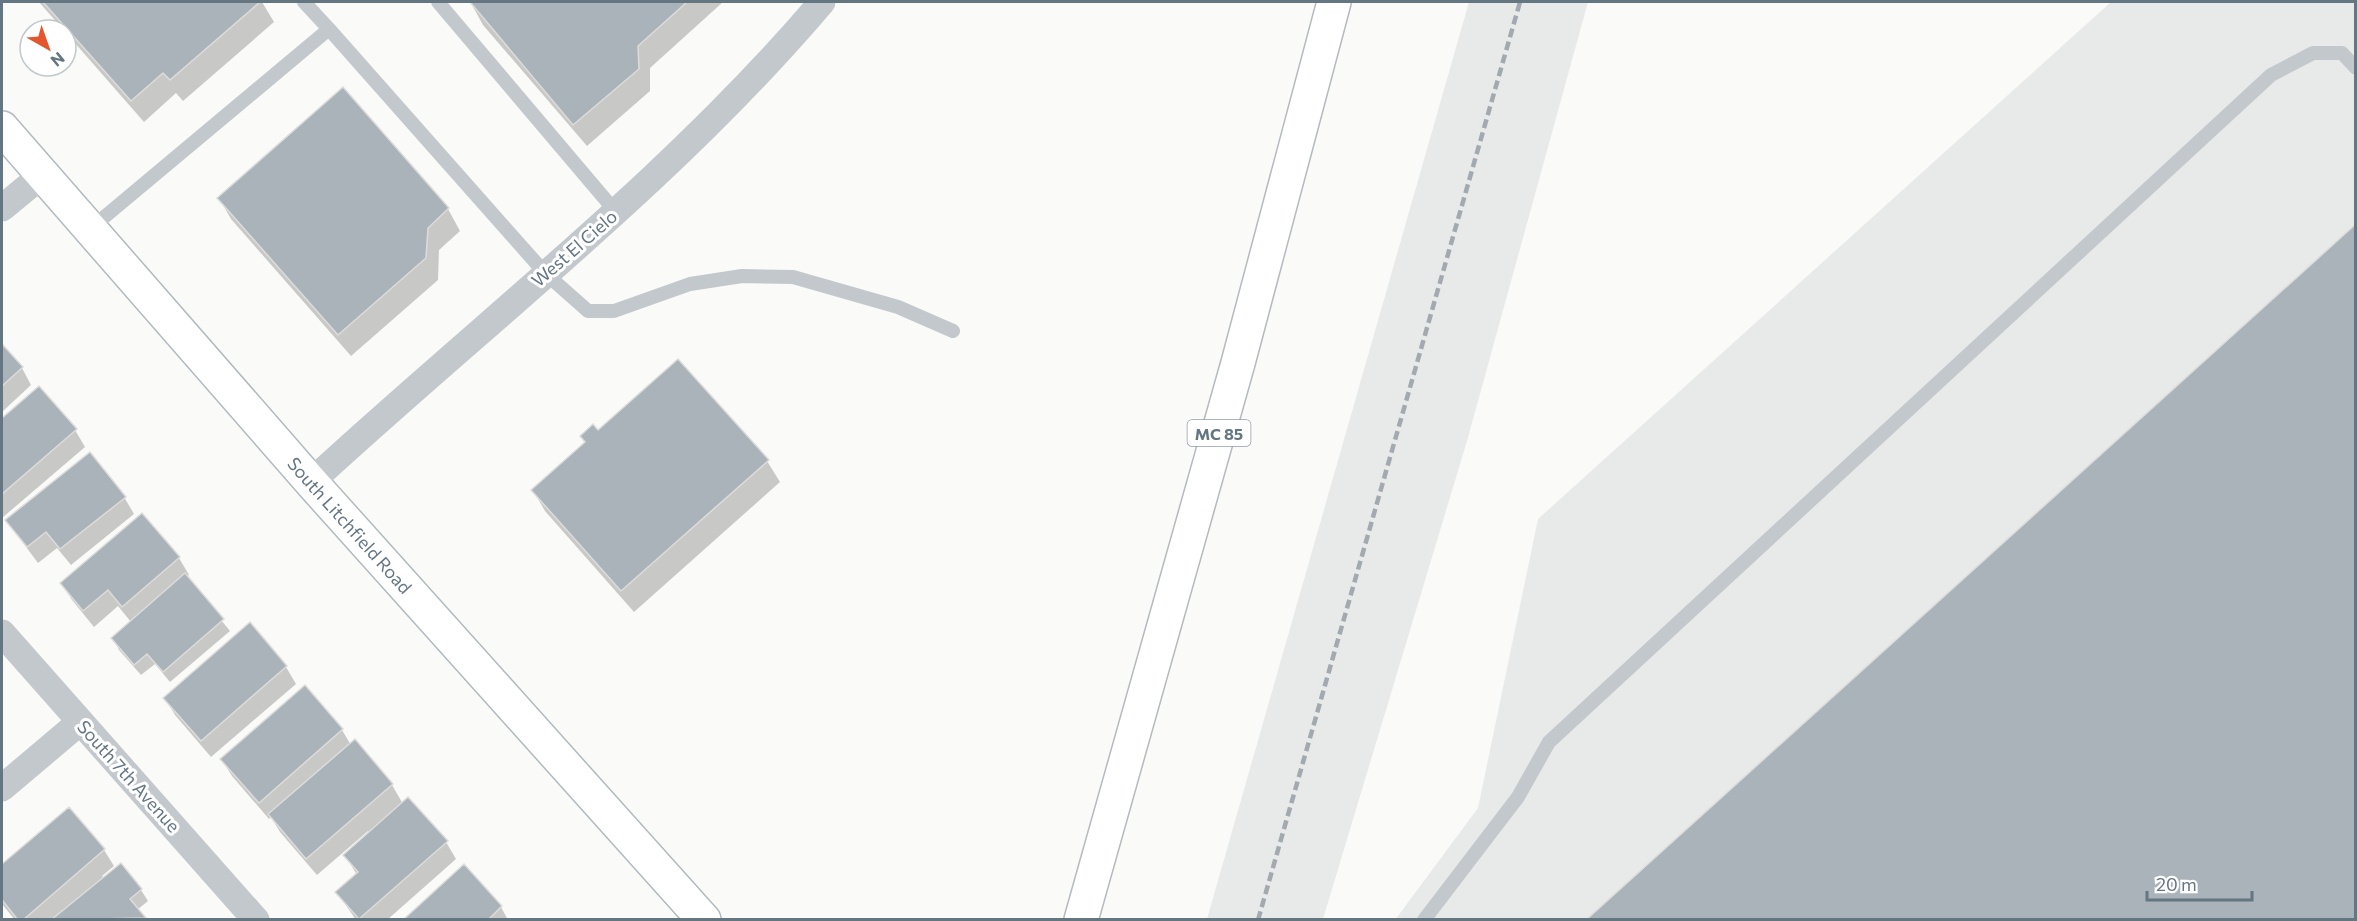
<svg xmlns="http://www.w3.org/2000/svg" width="2357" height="921" viewBox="0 0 2357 921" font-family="Commissioner,sans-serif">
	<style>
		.built { fill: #e8e9e9 }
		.shadow { fill: #0003 }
		.building { fill: #aab3b9; stroke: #dcdcda; stroke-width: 1.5 }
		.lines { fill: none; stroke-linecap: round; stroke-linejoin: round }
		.secondary-casing { stroke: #b3babf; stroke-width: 36 }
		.primary-casing { stroke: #b5babe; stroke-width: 36 }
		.lane { stroke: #c3c8cc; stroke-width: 14 }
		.street { stroke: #c3c8cc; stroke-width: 27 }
		.secondary { stroke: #fff; stroke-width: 33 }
		.primary { stroke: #fff; stroke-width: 33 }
		.rail { stroke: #a2aab0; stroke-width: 4.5; stroke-dasharray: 9 4.5; stroke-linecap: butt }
		.labels { text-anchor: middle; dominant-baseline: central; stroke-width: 6; stroke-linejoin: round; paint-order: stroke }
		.shield { fill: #fff; stroke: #939fa8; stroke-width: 1.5 }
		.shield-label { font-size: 16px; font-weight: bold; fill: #657683 }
		.street-label { font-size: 18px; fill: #657683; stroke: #fff }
	</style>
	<rect width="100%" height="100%" fill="#fafaf8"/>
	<path class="built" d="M 1469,2 L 1588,2 L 1467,441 L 1323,919 L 1207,919 Z
		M 2111,2 L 2355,2 L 2355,919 L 1395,920 L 1478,808 L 1538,519 Z"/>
	<path class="shadow" d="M 39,2 L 262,2 L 274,22 L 183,101 L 176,93 L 144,122 Z
		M 473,2 L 723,2 L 650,68 L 650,91 L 587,146 L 483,25 L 471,3 Z
		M 343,89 L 448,209 L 460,231 L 439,250 L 438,280 L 351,356 L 231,219 L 219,198 Z
		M 2,346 L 22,368 L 31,385 L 2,412 Z
		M 39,388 L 75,430 L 85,447 L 2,518 L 2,420 Z
		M 598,432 L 767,461 L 780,482 L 634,612 L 545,511 L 533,490 L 585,443 L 581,437 Z
		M 124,497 L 134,514 L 71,565 L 57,548 L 38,563 L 6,520 Z
		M 142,515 L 179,558 L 189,575 L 186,577 L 230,631 L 170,682 L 155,664 L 141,675 L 119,650 L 113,638 L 131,622 L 118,606 L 94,627 L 72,600 L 62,584 Z
		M 286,667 L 296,684 L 211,757 L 175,715 L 165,698 Z
		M 342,730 L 351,745 L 392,785 L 403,804 L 446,842 L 456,859 L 387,920 L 356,920 L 337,892 L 357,875 L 345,855 L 370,833 L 368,831 L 317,875 L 280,832 L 271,817 L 269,819 L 232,776 L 222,760 Z
		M 69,809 L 104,850 L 114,866 L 102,876 L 104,878 L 121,865 L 141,890 L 148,901 L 137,910 L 145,920 L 15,920 L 2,904 L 2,866 Z
		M 464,866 L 501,907 L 508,920 L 405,920 Z"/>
	<path class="building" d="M 43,2 L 260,2 L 170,80 L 163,73 L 131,101 Z
		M 470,2 L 687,2 L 638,46 L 639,69 L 573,125 Z
		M 343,87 L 449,208 L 428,228 L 426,258 L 338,335 L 217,198 Z
		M 2356,224 L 2356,920 L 1586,920 L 2347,232 Z
		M 2,344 L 23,367 L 2,386 Z
		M 678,359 L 769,460 L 621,591 L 531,490 L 585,442 L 580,436 L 593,424 L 598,430 Z
		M 39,386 L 77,429 L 2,494 L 2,418 Z
		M 90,452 L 126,497 L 60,549 L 46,532 L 27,547 L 5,520 Z
		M 142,513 L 180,557 L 122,607 L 108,590 L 83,611 L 60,583 Z
		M 185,573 L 224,619 L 163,672 L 147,654 L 134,665 L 111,638 Z
		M 250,622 L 287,666 L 201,741 L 163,698 Z
		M 305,685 L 343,729 L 259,803 L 220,759 Z
		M 355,739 L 393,784 L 306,859 L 268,814 Z
		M 408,797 L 448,841 L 359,919 L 335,892 L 358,872 L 343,855 Z
		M 69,807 L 105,849 L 23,920 L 18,920 L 2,900 L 2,864 Z
		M 121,863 L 142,889 L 130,899 L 146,918 L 51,920 Z
		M 464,864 L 502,906 L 488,920 L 403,920 Z"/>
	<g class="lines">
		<g class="secondary-casing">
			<g id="secondary">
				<path id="s1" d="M 2,128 L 311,482 L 704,920"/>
			</g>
		</g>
		<g class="primary-casing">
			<path id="primary" d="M 1081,920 L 1238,363 L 1334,2"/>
		</g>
		<path class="lane" d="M 304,2 L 329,29
			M 438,2 L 616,212
			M 90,229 L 329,29 L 545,273 L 588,311 L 614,311 L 690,284 L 742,276 L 793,277 L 898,307 L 953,331
			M 1424,920 L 1518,797 L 1549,742 L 2271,75 L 2313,53 L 2342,53 L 2356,68"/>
		<path class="street" d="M 2,208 L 42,175
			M 311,482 C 483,323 671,180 822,2
			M 2,633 L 256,920
			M 2,788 L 80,722"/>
		<use href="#secondary" class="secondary"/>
		<use href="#primary" class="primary"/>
		<path class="rail" d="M 1258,920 L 1520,2"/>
	</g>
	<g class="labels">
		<rect class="shield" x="1187.5" y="420" width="63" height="26" rx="4.5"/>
		<g class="shield-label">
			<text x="1219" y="433">MC 85</text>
		</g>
		<g class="street-label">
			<text transform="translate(574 248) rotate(-41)">West El Cielo</text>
			<text stroke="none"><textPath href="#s1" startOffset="528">South Litchfield Road</textPath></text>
			<text transform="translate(129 776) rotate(48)">South 7th Avenue</text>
		</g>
	</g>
	<rect width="2357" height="921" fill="none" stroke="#657683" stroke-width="6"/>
	<g transform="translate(48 48) rotate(140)"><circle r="28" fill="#ffffff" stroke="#c1c8cd" stroke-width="1.5"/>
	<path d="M0-4.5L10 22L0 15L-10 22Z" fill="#e4572e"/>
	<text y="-9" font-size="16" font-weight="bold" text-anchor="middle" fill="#657683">N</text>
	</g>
	<path d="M2147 891v9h105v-9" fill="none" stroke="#657683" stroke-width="3"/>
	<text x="2156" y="891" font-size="18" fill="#657683" stroke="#ffffff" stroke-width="4.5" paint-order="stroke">20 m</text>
</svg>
